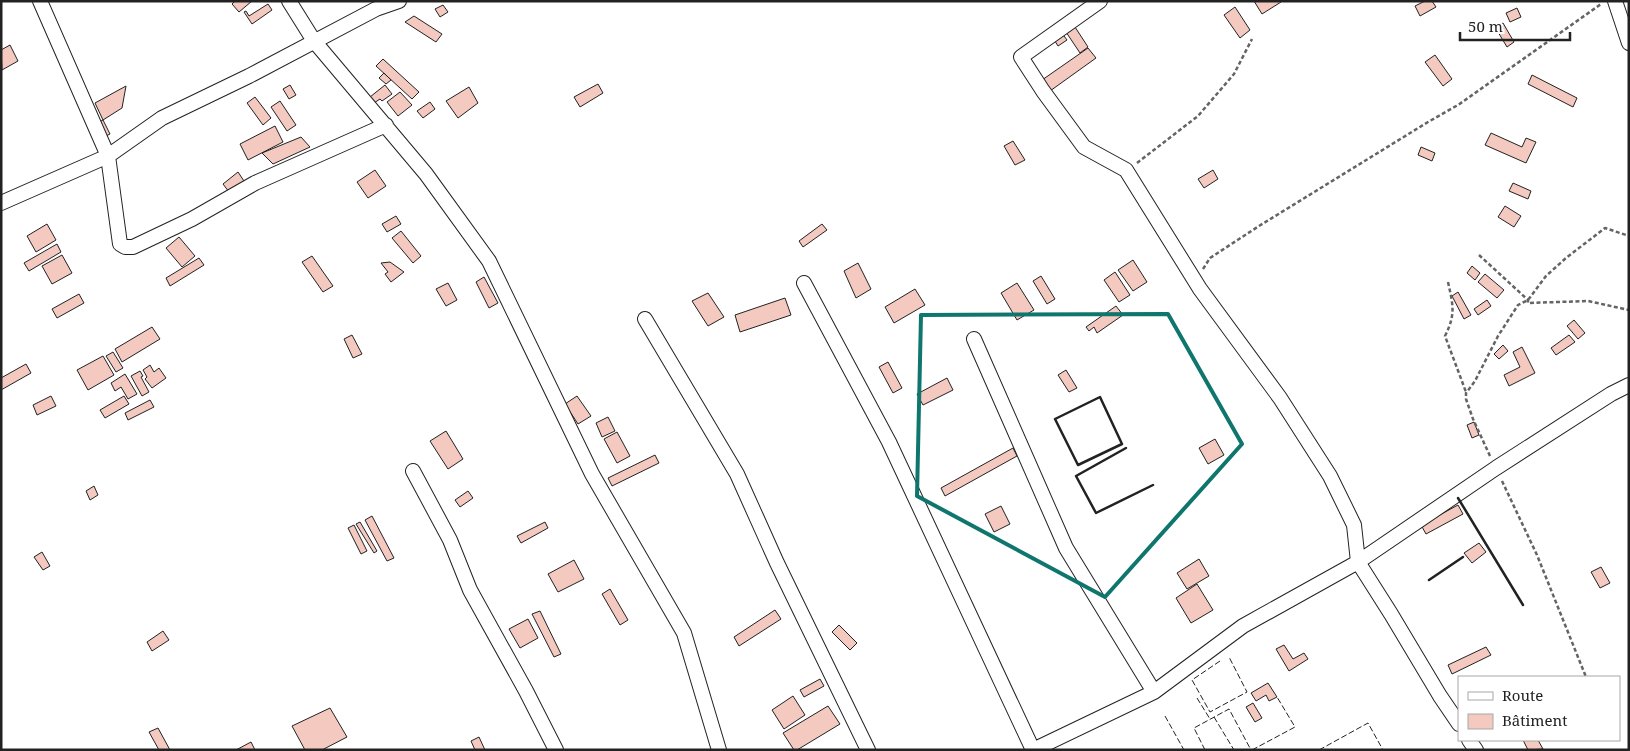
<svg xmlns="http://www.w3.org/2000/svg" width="1630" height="751" viewBox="0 0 1630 751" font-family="'Noto Serif',serif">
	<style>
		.building { fill: #f3c9c0; stroke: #222 }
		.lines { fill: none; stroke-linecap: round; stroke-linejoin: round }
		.street-casing { stroke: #222; stroke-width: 16 }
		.path { stroke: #646464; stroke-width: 2.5; stroke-dasharray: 4 2.5; stroke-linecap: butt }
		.street { stroke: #fff; stroke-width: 14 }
		.fence { stroke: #222; stroke-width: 1; stroke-dasharray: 6 2.5; stroke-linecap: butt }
		.wall { stroke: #222; stroke-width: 2.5 }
		.marked { fill: none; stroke: #0f766e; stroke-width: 4; stroke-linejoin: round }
	</style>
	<rect width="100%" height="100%" fill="#fff"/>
	<path class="building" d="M 235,1 L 252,1 L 239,12 L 232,4 Z
		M 1254,1 L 1280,1 L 1281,2 L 1262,14 Z
		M 1425,1 L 1432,1 L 1436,7 L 1420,16 L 1415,6 Z
		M 268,4 L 272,10 L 252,24 L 244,12 L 246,11 L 249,16 Z
		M 443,5 L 448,12 L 440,17 L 435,9 Z
		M 1235,7 L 1250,30 L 1240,38 L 1224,15 Z
		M 1517,8 L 1521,17 L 1510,22 L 1506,13 Z
		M 414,16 L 442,34 L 436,42 L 405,22 Z
		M 1503,23 L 1514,42 L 1507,47 L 1495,27 Z
		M 1075,27 L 1088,47 L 1080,53 L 1066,32 Z
		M 1061,32 L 1067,40 L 1058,46 L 1053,38 Z
		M 10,45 L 18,61 L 2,70 L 1,50 Z
		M 1088,48 L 1096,58 L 1050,91 L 1042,80 Z
		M 1435,55 L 1452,79 L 1443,86 L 1425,62 Z
		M 383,59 L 419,92 L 412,99 L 376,66 Z
		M 384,73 L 391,80 L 386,84 L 379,78 Z
		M 1532,75 L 1577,98 L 1573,107 L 1528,84 Z
		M 598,84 L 603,93 L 580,107 L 574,97 Z
		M 290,85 L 296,95 L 289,99 L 283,89 Z
		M 385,85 L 392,94 L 382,101 L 380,99 L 374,103 L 370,97 Z
		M 126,86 L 122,108 L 103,120 L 95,103 Z
		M 469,87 L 478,103 L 458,118 L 446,101 Z
		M 400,92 L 412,105 L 398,116 L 387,102 Z
		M 255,97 L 271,118 L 263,125 L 247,103 Z
		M 280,101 L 296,125 L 287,131 L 271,107 Z
		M 430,102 L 435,109 L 423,118 L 417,111 Z
		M 103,120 L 110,134 L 102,138 L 95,124 Z
		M 275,126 L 283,142 L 248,160 L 240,144 Z
		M 1491,133 L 1522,147 L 1526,138 L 1536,142 L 1526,163 L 1485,145 Z
		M 301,137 L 310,147 L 273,164 L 262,153 Z
		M 1013,141 L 1025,160 L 1015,165 L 1004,146 Z
		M 1421,147 L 1435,153 L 1432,161 L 1418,155 Z
		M 375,170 L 386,186 L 368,198 L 357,182 Z
		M 1213,170 L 1218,179 L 1204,188 L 1198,179 Z
		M 238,172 L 244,181 L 229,192 L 223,184 Z
		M 1513,183 L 1531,191 L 1528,199 L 1509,191 Z
		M 1505,206 L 1521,216 L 1514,227 L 1498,217 Z
		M 396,216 L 401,224 L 387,232 L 382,224 Z
		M 47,224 L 56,240 L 36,252 L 27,236 Z
		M 822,224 L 827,230 L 803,247 L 799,241 Z
		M 401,231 L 421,256 L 413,263 L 392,238 Z
		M 179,237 L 195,256 L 182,267 L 166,248 Z
		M 57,244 L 61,252 L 29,271 L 24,263 Z
		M 62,255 L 72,273 L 52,284 L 42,266 Z
		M 312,256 L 333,286 L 323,292 L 302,262 Z
		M 199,258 L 204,265 L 170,286 L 166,278 Z
		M 1133,260 L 1147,282 L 1133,291 L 1118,270 Z
		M 390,262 L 404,272 L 391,282 L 385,274 L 388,272 L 381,263 Z
		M 858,263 L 871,289 L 856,298 L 844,271 Z
		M 1472,266 L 1480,273 L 1475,280 L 1467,273 Z
		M 1115,272 L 1130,295 L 1119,302 L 1104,280 Z
		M 1485,274 L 1504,290 L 1497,298 L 1478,282 Z
		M 1041,276 L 1055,299 L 1047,304 L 1033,281 Z
		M 484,277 L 498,303 L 489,308 L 476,282 Z
		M 448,283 L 457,300 L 446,306 L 436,289 Z
		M 1017,283 L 1034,310 L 1017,320 L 1001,293 Z
		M 915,289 L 925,305 L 894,323 L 885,307 Z
		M 1458,292 L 1471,315 L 1464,319 L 1452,296 Z
		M 708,293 L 724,317 L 708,326 L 692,301 Z
		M 79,294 L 84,303 L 57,318 L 52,309 Z
		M 785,298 L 791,315 L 740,332 L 735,315 Z
		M 1487,300 L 1491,306 L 1478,315 L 1474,309 Z
		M 1116,306 L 1123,315 L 1097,333 L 1094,327 L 1089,331 L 1086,327 Z
		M 1574,320 L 1585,333 L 1578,339 L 1567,326 Z
		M 152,327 L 160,339 L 122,362 L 115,349 Z
		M 352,335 L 362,354 L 353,358 L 344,339 Z
		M 1569,335 L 1575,342 L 1556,355 L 1551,348 Z
		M 1503,345 L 1508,351 L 1499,359 L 1494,354 Z
		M 1522,347 L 1535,373 L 1509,386 L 1504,375 L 1520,367 L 1513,352 Z
		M 113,352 L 123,368 L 116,372 L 106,356 Z
		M 103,356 L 114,375 L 88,390 L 77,370 Z
		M 888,362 L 902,388 L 893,393 L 879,367 Z
		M 26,364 L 31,373 L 1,390 L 1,378 Z
		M 150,365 L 154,372 L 159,368 L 166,378 L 152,388 L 145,379 L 147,377 L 143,370 Z
		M 1066,370 L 1077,388 L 1069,392 L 1058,375 Z
		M 140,371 L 143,376 L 141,377 L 149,392 L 142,396 L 131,376 Z
		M 125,374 L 137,394 L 128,399 L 121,387 L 115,391 L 111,383 Z
		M 947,378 L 953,390 L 923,405 L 917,394 Z
		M 51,396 L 56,406 L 37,415 L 33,405 Z
		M 124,396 L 129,404 L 105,418 L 100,410 Z
		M 577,396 L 591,416 L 578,424 L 565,404 Z
		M 150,400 L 154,407 L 128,420 L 125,413 Z
		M 608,417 L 615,431 L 602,437 L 596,423 Z
		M 1474,422 L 1479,435 L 1472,438 L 1467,425 Z
		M 446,431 L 463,459 L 448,469 L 430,441 Z
		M 617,432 L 630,456 L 617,463 L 604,439 Z
		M 1215,439 L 1224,455 L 1208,464 L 1199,448 Z
		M 1013,448 L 1017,456 L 945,496 L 941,488 Z
		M 655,455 L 659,463 L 612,486 L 608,478 Z
		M 94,486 L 98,495 L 90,500 L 86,491 Z
		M 468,491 L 473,498 L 460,507 L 455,500 Z
		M 1458,505 L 1463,514 L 1426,534 L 1421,525 Z
		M 1001,506 L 1010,524 L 994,532 L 985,514 Z
		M 372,516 L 394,558 L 387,561 L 365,520 Z
		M 360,522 L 377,551 L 374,553 L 356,524 Z
		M 545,522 L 548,528 L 521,543 L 517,536 Z
		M 354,525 L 367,551 L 361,554 L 348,528 Z
		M 1479,543 L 1486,552 L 1472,563 L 1464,553 Z
		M 42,552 L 50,566 L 43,570 L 34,557 Z
		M 1199,559 L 1209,576 L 1187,589 L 1177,573 Z
		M 574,560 L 584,579 L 558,592 L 548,574 Z
		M 1601,567 L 1610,583 L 1600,588 L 1591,572 Z
		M 1197,584 L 1213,610 L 1191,623 L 1176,598 Z
		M 610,589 L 628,620 L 620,625 L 602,594 Z
		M 775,610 L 781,619 L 739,646 L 734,637 Z
		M 540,611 L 561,654 L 554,657 L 532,614 Z
		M 528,619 L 538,638 L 520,648 L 509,629 Z
		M 839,625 L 857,643 L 850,650 L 832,632 Z
		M 163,631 L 169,640 L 152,651 L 147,642 Z
		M 1284,645 L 1293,659 L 1304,653 L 1308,659 L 1289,671 L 1276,649 Z
		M 1486,647 L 1491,655 L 1452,674 L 1448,665 Z
		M 820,679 L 824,686 L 804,697 L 800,690 Z
		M 1268,683 L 1277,697 L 1269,701 L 1266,695 L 1256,701 L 1251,693 Z
		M 793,696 L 805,715 L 784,729 L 772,710 Z
		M 1253,703 L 1262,718 L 1255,722 L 1246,707 Z
		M 828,706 L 840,724 L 797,750 L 794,750 L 783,733 Z
		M 330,708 L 347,737 L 322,750 L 305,750 L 292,726 Z
		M 158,728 L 170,750 L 159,750 L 149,732 Z
		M 479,737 L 485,750 L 475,750 L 471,741 Z
		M 1523,740 L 1538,740 L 1543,749 L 1528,750 Z
		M 251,742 L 255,750 L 236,750 Z"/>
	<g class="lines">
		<g class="street-casing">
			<path id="street" d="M 40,1 L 108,156 L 120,244 L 125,247 L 133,247 L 192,219 L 255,183 L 386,125
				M 289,1 L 314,41 L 426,174 L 489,261 L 592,474 L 684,633 L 719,750
				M 1100,1 L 1021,57 L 1043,91 L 1084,147 L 1126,170 L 1200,289 L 1280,398 L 1330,476 L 1354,525 L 1358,562 L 1391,614 L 1440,696 L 1459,724
				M 1615,1 L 1629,43
				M 1,203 L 108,156 L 162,118 L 249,76 L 376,9 L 399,1
				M 804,283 L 889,442 L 1033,750
				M 645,319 L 737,474 L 777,563 L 868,750
				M 974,339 L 1066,548 L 1154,692
				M 413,471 L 450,540 L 470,590 L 526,691 L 556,750
				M 1469,740 L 1476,750
				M 1033,750 L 1154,692 L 1243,626 L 1358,562 L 1496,468 L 1611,394 L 1629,385"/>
		</g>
		<path class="path" d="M 1137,163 L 1198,116 L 1234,74 L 1252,39
			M 1479,255 L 1528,300 L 1528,303 L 1588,301 L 1629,310
			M 1203,269 L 1210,258 L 1259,226 L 1428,122 L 1458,105 L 1601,4
			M 1448,282 C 1453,305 1456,314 1445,336 L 1466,392
			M 1490,456 L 1473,419 L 1466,399 L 1466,393 L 1475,381 L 1498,336 L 1518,305 L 1528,300 L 1546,276 L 1566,258 L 1605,228 L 1629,236
			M 1502,481 L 1537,555 L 1586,677"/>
		<use href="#street" class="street"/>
		<path class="fence" d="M 1220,661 L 1192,680 L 1210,712 L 1247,692 L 1229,657
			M 1197,698 L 1210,719
			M 1165,716 L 1184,750
			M 1214,717 L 1234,750
			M 1205,750 L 1194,728 L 1229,709 L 1251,750
			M 1252,750 L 1295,727 L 1277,697
			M 1319,750 L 1368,723 L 1383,750"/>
		<path class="wall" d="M 1100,397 L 1122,444 L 1078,465 L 1055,419 Z
			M 1126,448 L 1076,476 L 1096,513 L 1153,485
			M 1458,498 L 1523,605
			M 1429,580 L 1463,557"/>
	</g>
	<path class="marked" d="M 1168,314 L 1242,444 L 1105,597 L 917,496 L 921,315 Z"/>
	<rect width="1630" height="751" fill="none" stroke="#222222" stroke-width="5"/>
	<rect x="1458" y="676" width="162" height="65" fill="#ffffff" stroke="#a7a7a7"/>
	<rect x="1468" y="692" width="25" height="8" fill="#ffffff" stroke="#a7a7a7"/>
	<text x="1502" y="701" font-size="15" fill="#222222">Route</text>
	<rect x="1468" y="714" width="25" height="15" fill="#f3c9c0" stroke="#a7a7a7"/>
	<text x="1502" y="726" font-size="15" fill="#222222">Bâtiment</text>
	<path d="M1460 32v8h110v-8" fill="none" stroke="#222222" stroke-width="2.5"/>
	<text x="1468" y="32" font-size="15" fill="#222222" stroke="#ffffff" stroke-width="4" paint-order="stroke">50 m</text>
</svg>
